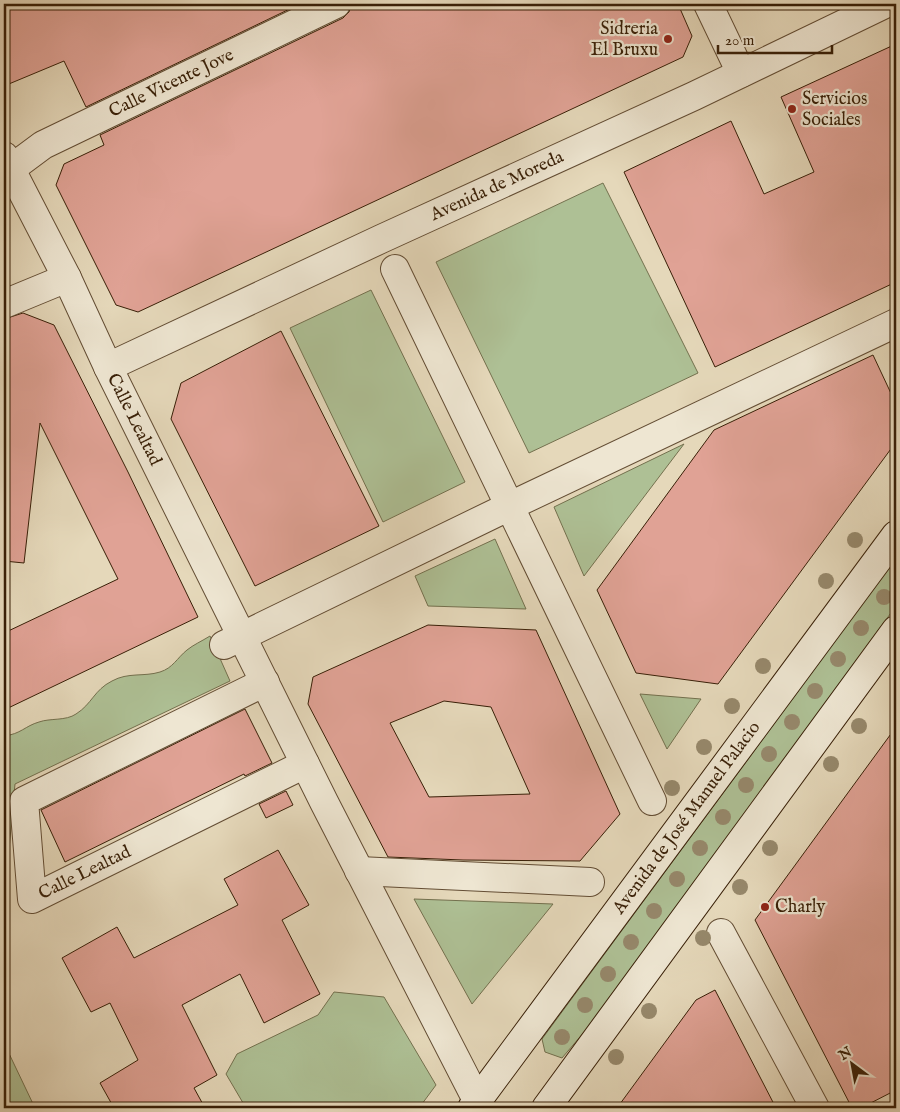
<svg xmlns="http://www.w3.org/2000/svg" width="900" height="1112" viewBox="0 0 900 1112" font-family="'IM FELL English',serif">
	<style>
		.green { fill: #aec095; stroke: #73704e }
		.building { fill: #e0a295; stroke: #381f07; fill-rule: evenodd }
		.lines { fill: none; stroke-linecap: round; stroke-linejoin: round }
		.street-casing { stroke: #634d34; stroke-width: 30 }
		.secondary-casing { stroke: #381f07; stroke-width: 30 }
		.street { stroke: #eee6d2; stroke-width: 28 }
		.secondary { stroke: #eee6d2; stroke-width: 28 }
		.tree { fill: #96886b }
		.poi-dot { fill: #8f2418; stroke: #eee6d2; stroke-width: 2 }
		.labels { text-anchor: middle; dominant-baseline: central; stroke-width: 4.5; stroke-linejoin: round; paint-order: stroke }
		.poi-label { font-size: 18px; fill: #381f07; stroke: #eee6d2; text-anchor: start }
		.street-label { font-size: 18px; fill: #381f07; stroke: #eee6d2 }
	</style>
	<rect width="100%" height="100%" fill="#e5d8ba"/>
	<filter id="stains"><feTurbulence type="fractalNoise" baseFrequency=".004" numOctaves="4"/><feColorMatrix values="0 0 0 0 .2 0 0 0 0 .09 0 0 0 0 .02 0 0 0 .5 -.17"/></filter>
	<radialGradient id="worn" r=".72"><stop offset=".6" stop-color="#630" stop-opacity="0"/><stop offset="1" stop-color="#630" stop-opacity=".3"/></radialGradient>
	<path class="green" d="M 603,183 L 698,373 L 529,453 L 436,262 Z
		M 371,290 L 465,482 L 383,522 L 290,328 Z
		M 684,444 L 584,576 L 554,507 Z
		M 495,539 L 526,609 L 428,606 L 415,576 Z
		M 896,558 L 896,606 L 591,1024 L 562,1058 L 545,1052 L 542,1039 Z
		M 210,636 L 230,681 L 15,784 L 4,904 L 4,736 C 21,734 25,726 39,722 C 50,718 66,721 76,714 C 92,704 94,690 112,681 C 128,672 144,677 160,672 C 173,668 177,658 187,650 C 193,645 202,641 210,636 Z
		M 640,694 L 701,699 L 667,749 Z
		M 414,899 L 553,904 L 472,1004 Z
		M 334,992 L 384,997 L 436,1085 L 419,1108 L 246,1108 L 226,1074 L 237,1054 L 318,1015 Z
		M 4,1043 L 35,1108 L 4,1108 Z"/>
	<path class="building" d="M 4,4 L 300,4 L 86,107 L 64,61 L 4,86 Z
		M 351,4 L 678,4 L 692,36 L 683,57 L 138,312 L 116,305 L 56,185 L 64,164 L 104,145 L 100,135 L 343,18 L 349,12 Z
		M 896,44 L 896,282 L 715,367 L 624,172 L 731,121 L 764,194 L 814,172 L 781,97 Z
		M 23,313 L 54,325 L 128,472 L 198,617 L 4,710 L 4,633 L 118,579 L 40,423 L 24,563 L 4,561 L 4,319 Z
		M 281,331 L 379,526 L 255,586 L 171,419 L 181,383 Z
		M 873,355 L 896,404 L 896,442 L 718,684 L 636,673 L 597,590 L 714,430 Z
		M 428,625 L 536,630 L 620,814 L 580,861 L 463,860 L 388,857 L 308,704 L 313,677 ZM 444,701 L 491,707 L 530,794 L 429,797 L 390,723 Z
		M 245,709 L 272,763 L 245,776 L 244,774 L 65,862 L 41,810 Z
		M 896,727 L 896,1090 L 861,1108 L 852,1108 L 755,920 Z
		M 286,791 L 293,805 L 266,818 L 259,804 Z
		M 278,850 L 309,905 L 282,920 L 320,994 L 264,1023 L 240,974 L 182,1005 L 217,1075 L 194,1088 L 205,1108 L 114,1108 L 100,1083 L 138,1060 L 110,1003 L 91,1012 L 62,958 L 117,927 L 134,958 L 238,905 L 224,879 Z
		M 715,990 L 776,1108 L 617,1108 L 696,1000 Z"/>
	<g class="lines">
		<g class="street-casing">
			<g id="street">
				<path d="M 708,4 L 741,73"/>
				<path id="s1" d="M 4,156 L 67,278 L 108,367 L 324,802 L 481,1108"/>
				<path id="s2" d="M 4,174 L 43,145 L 336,4"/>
				<path d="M 395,269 L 652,801"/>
				<path d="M 4,304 L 67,278"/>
				<path id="s3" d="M 108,367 L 381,239 L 694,96 L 885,4"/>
				<path d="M 224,645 L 510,506 L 896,323"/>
				<path id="s4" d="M 265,682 L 24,801 L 32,899 L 305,764"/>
				<path d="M 359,871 L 590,882"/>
				<path d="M 721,933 L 815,1108"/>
			</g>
		</g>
		<g class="secondary-casing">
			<g id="secondary">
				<path id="s5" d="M 472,1108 L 896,535"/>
				<path d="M 546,1108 L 896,630"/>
			</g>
		</g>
		<use href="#street" class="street"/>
		<use href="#secondary" class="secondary"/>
	</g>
	<g class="tree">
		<circle cx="855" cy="540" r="8"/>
		<circle cx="826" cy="581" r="8"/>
		<circle cx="884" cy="597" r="8"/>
		<circle cx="861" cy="628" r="8"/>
		<circle cx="838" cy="659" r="8"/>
		<circle cx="763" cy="666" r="8"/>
		<circle cx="815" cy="691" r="8"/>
		<circle cx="732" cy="706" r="8"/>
		<circle cx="792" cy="722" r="8"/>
		<circle cx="859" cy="726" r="8"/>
		<circle cx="704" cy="747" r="8"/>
		<circle cx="769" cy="754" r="8"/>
		<circle cx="831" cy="764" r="8"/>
		<circle cx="746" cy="785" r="8"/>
		<circle cx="672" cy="788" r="8"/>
		<circle cx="723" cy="817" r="8"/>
		<circle cx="700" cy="848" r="8"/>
		<circle cx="770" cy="848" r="8"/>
		<circle cx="677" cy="879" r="8"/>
		<circle cx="740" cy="887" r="8"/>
		<circle cx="654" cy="911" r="8"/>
		<circle cx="703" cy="938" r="8"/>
		<circle cx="631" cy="942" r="8"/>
		<circle cx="608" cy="974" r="8"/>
		<circle cx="585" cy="1005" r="8"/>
		<circle cx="649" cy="1011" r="8"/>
		<circle cx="562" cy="1037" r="8"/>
		<circle cx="616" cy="1057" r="8"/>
	</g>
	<g class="poi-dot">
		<circle cx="668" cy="39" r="5"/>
		<circle cx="792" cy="109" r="5"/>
		<circle cx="765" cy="907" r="5"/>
	</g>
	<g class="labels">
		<g class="poi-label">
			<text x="658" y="29" text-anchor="end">Sidreria<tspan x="658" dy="21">El Bruxu</tspan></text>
			<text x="802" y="99">Servicios<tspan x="802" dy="21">Sociales</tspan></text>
			<text x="775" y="907">Charly</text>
		</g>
		<g class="street-label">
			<text stroke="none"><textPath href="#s2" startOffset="191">Calle Vicente Jove</textPath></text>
			<text stroke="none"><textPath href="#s3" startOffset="429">Avenida de Moreda</textPath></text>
			<text stroke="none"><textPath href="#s1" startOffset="294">Calle Lealtad</textPath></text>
			<text stroke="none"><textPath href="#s5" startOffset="361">Avenida de José Manuel Palacio</textPath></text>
			<text stroke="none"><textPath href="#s4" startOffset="426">Calle Lealtad</textPath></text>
		</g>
	</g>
	<rect width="900" height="1112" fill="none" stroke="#e5d8ba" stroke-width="20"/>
	<rect x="5" y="5" width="890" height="1102" fill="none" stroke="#381f07" stroke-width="2.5"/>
	<rect x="10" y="10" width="880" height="1092" fill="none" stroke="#381f07"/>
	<g transform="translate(852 1064) rotate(328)" stroke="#eee6d2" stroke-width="4" paint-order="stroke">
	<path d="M0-4L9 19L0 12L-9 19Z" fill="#381f07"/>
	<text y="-8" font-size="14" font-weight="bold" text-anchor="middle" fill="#381f07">N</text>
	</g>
	<path d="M718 45v8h114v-8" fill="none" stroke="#381f07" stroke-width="2.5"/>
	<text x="725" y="45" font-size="15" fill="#381f07" stroke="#eee6d2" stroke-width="4" paint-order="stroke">20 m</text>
	<rect width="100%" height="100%" filter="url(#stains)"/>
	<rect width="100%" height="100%" fill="url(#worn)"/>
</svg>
